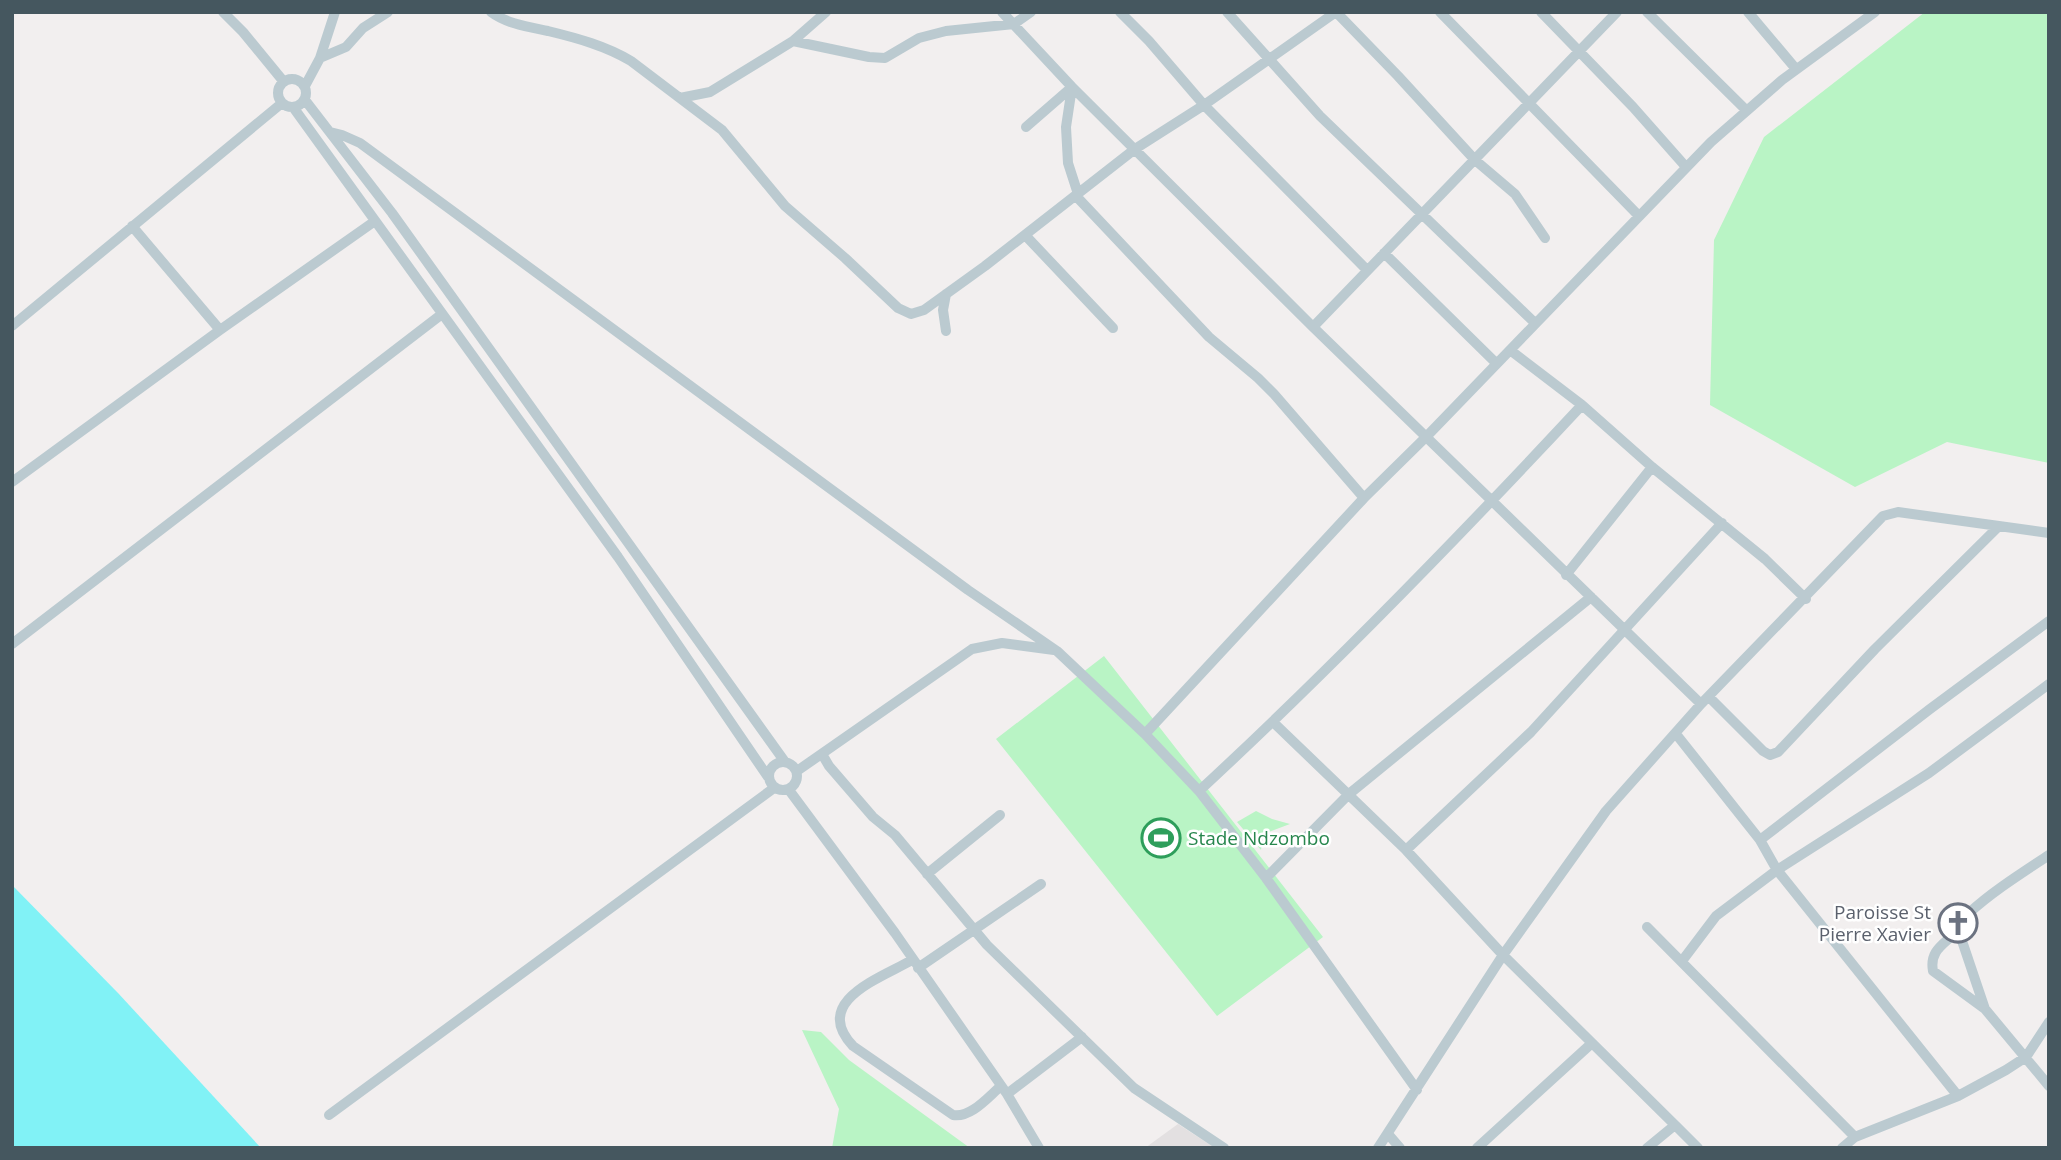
<svg xmlns="http://www.w3.org/2000/svg" width="2061" height="1160" viewBox="0 0 2061 1160" font-family="'Open Sans',sans-serif">
	<style>
		.education { fill: #e3e0e1 }
		.green { fill: #b9f4c5 }
		.water { fill: #81f2f6 }
		.lines { fill: none; stroke-linecap: round; stroke-linejoin: round }
		.street { stroke: #bbcad0; stroke-width: 10 }
		.labels { text-anchor: middle; dominant-baseline: central; stroke-width: 5; stroke-linejoin: round; paint-order: stroke }
		.leisure-label { font-size: 19px; fill: #27864d; stroke: #fff; text-anchor: start }
		.worship-label { font-size: 19px; fill: #5b616d; stroke: #fff; text-anchor: end }
	</style>
	<rect width="100%" height="100%" fill="#f2efef"/>
	<path class="education" d="M 1178,1124 L 1215,1148 L 1145,1148 Z"/>
	<path class="green" d="M 1925,12 L 2049,12 L 2049,463 L 1947,442 L 1855,487 L 1710,405 L 1714,240 L 1764,137 Z
		M 1104,656 L 1323,937 L 1217,1016 L 996,739 Z
		M 1256,811 L 1272,819 L 1290,824 L 1263,834 L 1261,850 L 1237,822 Z
		M 802,1030 L 821,1032 L 849,1060 L 970,1148 L 832,1148 L 839,1109 Z"/>
	<path class="water" d="M 12,885 L 118,993 L 261,1148 L 12,1148 Z"/>
	<g class="lines">
		<path class="street" d="M 223,12 L 243,32 L 284,82
			M 491,12 C 507,24 529,27 548,31 C 577,38 606,46 631,61 L 722,130 L 785,206 L 845,258 L 898,308 L 911,314 L 924,310 L 985,266 L 1135,149 L 1204,105 L 1336,12
			M 1002,12 L 1072,87 L 1313,327 L 1701,704
			M 1120,12 L 1149,41 L 1204,105 L 1366,269
			M 1227,12 L 1320,116 L 1535,323
			M 1336,12 L 1398,76 L 1475,160 L 1515,194 L 1545,238
			M 1440,12 L 1638,215
			M 1541,12 L 1633,107 L 1686,167
			M 1647,12 L 1746,110
			M 1748,12 L 1796,69
			M 793,41 L 869,57 L 885,58 L 919,38 L 946,31 L 1014,24 L 1031,12
			M 320,58 L 346,47 L 363,28 L 388,12
			M278 93a14 14 0 1 1 28 0a14 14 0 1 1-28 0Z
			M 305,86 L 320,58 L 335,12
			M 1072,87 L 1066,127 L 1068,163 L 1078,194
			M 680,98 L 710,92 L 793,41 L 826,12
			M 305,100 L 392,213 L 785,762
			M 293,107 L 618,557 L 768,777
			M 1026,127 L 1072,87
			M 330,132 L 342,135 L 360,143 L 968,590 L 1057,651 L 1145,734 L 1199,791 L 1266,878 L 1417,1090
			M 1076,196 L 1209,337 L 1258,378 L 1274,394 L 1364,498
			M 132,226 L 220,330
			M 1025,235 L 1113,328
			M 1384,253 L 1496,363
			M 946,294 L 943,310 L 946,331
			M 12,326 L 282,103
			M 1313,327 L 1617,12
			M 1510,350 L 1582,405 L 1652,467 L 1765,559 L 1806,599
			M 12,482 L 220,330 L 375,221
			M 1566,575 L 1652,467
			M 12,644 L 442,314
			M 1709,697 L 1763,751 L 1770,755 L 1778,752 L 1875,649 L 1998,527
			M 1273,722 L 1406,850 L 1503,955 L 1675,1125 L 1647,1148
			M 1145,734 L 1364,498 L 1427,436 L 1711,142 L 1782,80 L 1875,12
			M 1676,734 L 1760,840 L 1777,870 L 1958,1096
			M 822,754 L 829,766 L 873,817 L 895,835 L 987,945 L 1134,1088 L 1224,1148
			M769 776a14 14 0 1 1 28 0a14 14 0 1 1-28 0Z
			M 797,771 L 972,649 L 1002,643 L 1054,650
			M 789,790 L 895,933 L 1007,1094 L 1039,1148
			M 1199,791 C 1332,668 1459,537 1582,405
			M 1760,840 L 1930,709 L 2049,621
			M 1406,850 L 1531,732 L 1722,523
			M 2049,855 C 2022,873 1993,891 1969,913 C 1963,918 1961,925 1957,931 C 1945,944 1929,950 1933,971 L 1985,1009 L 2049,1086
			M 927,874 L 1000,815
			M 1266,878 L 1349,794 L 1591,597
			M 1647,927 L 1855,1137
			M 1958,929 L 1985,1009
			M 912,960 C 881,978 811,1001 853,1046 L 953,1115 C 971,1118 988,1097 1001,1086
			M 1682,961 L 1716,916 L 1777,870 L 1929,773 L 2049,684
			M 918,968 L 1041,884
			M 1007,1094 L 1082,1037
			M 329,1115 L 774,788
			M 1675,1125 L 1698,1148
			M 1388,1134 L 1400,1148
			M 1378,1148 L 1503,955 L 1606,811 L 1701,704 L 1883,516 L 1898,512 L 2049,533
			M 1477,1148 L 1592,1043
			M 1842,1148 L 1855,1137 L 1958,1096 L 2006,1070 L 2026,1057 L 2049,1022"/>
	</g>
	<defs>
		<g id="stadium-ring" transform="scale(2.0125)"><circle r="9.5" fill="#fff" stroke="#2e9e5b" stroke-width="1.5"/><path d="M0-5a6.5 5 0 1 0 0 10a6.5 5 0 1 0 0-10ZM-3.5-1.8h7v3.6h-7Z" fill="#2e9e5b"/></g>
		<g id="church-ring" transform="scale(2.0125)"><circle r="9.5" fill="#fff" stroke="#6b7280" stroke-width="1.5"/><path d="M-1.2-6h2.4v3.5h3.3v2.4h-3.3V6h-2.4V-.1h-3.3v-2.4h3.3Z" fill="#6b7280"/></g>
	</defs>
	<g fill-rule="evenodd">
		<use href="#stadium-ring" x="1161" y="838"/>
		<use href="#church-ring" x="1958" y="923"/>
	</g>
	<g class="labels">
		<g class="leisure-label">
			<text x="1188" y="838">Stade Ndzombo</text>
		</g>
		<g class="worship-label">
			<text x="1931" y="912">Paroisse St<tspan x="1931" dy="22">Pierre Xavier</tspan></text>
		</g>
	</g>
	<rect width="2061" height="1160" fill="none" stroke="#45575f" stroke-width="28"/>
</svg>
